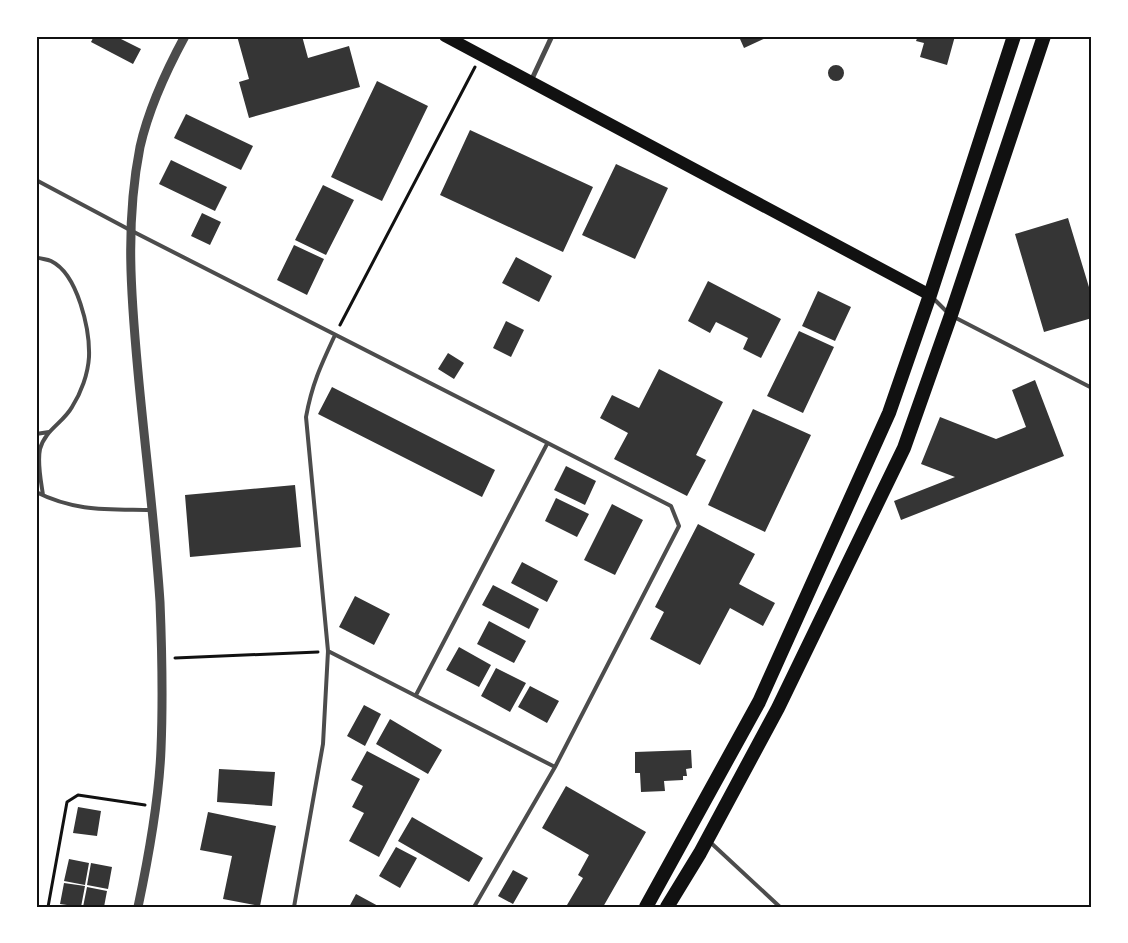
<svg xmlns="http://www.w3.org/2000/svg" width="1128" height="943" viewBox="0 0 1128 943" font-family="Quicksand,sans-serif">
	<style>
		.building { fill: #353535 }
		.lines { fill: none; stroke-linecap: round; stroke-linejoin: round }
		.path { stroke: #111; stroke-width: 3 }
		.service { stroke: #4c4c4c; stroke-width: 4 }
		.minor { stroke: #4c4c4c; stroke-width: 5 }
		.tertiary { stroke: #4c4c4c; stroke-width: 9 }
		.primary { stroke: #111; stroke-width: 12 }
		.trunk { stroke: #111; stroke-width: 14 }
		.neatline { fill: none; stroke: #111; stroke-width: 2 }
	</style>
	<rect width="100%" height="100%" fill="#fff"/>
	<path class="building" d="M 94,36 L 115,36 L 141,49 L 133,64 L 91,42 Z
		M 237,36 L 302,36 L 308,58 L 349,46 L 360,87 L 249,118 L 239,82 L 249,79 Z
		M 734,36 L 770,36 L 744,48 L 740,39 Z
		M 918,36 L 955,36 L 947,65 L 920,57 L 924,43 L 916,41 Z
		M828 73a8 8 0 1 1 16 0a8 8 0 1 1-16 0Z
		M 377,81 L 428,106 L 382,201 L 331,177 Z
		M 186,114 L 253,146 L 241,170 L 174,138 Z
		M 470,130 L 593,187 L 563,252 L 440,195 Z
		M 171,160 L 227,187 L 215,211 L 159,184 Z
		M 616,164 L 668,188 L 635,259 L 582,235 Z
		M 323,185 L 354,200 L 326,255 L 295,240 Z
		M 202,213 L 221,222 L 210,245 L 191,236 Z
		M 1068,218 L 1092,297 L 1092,318 L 1044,332 L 1015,234 Z
		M 294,245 L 324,259 L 307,295 L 277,280 Z
		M 516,257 L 552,276 L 539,302 L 502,283 Z
		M 708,281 L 781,319 L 761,358 L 743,349 L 748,338 L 716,322 L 710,333 L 688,321 Z
		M 818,291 L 851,307 L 835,341 L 802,326 Z
		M 506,321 L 524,330 L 511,357 L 493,348 Z
		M 799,331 L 834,347 L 803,413 L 767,396 Z
		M 448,353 L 464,363 L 454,379 L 438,369 Z
		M 659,369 L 723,402 L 696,455 L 706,460 L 687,496 L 614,459 L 628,433 L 600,418 L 612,395 L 639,408 Z
		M 1035,380 L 1064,456 L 901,520 L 894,501 L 955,477 L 921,464 L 940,417 L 996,439 L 1026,427 L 1012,390 Z
		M 332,387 L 495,470 L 482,497 L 318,414 Z
		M 753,409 L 811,435 L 765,532 L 708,505 Z
		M 566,466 L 596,481 L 585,505 L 554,490 Z
		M 295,485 L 301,547 L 190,557 L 185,495 Z
		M 556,498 L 589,514 L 577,537 L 545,521 Z
		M 612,504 L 643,520 L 615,575 L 584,560 Z
		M 698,524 L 755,554 L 739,584 L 775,603 L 763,626 L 730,608 L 700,665 L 650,639 L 664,612 L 655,607 Z
		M 522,562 L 558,581 L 547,602 L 511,583 Z
		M 493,585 L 539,609 L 529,629 L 482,605 Z
		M 355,596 L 390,614 L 374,645 L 339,627 Z
		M 489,621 L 526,641 L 514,663 L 477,644 Z
		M 459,647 L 491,665 L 479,687 L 446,670 Z
		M 496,668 L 526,683 L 510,712 L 481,696 Z
		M 530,686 L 559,701 L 547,723 L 518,707 Z
		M 364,705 L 381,714 L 365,746 L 347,736 Z
		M 390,719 L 442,750 L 428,774 L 376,744 Z
		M 691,750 L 692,768 L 686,769 L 687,776 L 683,776 L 683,780 L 664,781 L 665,791 L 641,792 L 640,773 L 635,773 L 635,752 Z
		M 367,751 L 420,779 L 379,857 L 349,841 L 364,813 L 352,807 L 363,786 L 351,780 Z
		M 219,769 L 275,772 L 272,806 L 217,802 Z
		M 566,786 L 646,832 L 603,907 L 567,905 L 583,878 L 578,875 L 589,855 L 542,828 Z
		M 78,807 L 101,811 L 97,836 L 73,833 Z
		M 208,812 L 276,826 L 260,906 L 223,899 L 232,856 L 200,850 Z
		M 412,817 L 483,858 L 469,882 L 398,841 Z
		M 396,847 L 417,858 L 400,888 L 379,876 Z
		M 69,859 L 89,863 L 85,885 L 64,881 Z
		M 91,863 L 112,867 L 108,889 L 87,885 Z
		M 513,870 L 528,878 L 513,904 L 498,896 Z
		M 64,883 L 85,886 L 81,907 L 60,904 Z
		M 87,887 L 107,891 L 104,907 L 83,907 Z
		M 356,894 L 380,907 L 349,907 Z"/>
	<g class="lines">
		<path class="path" d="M 340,325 L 475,67
			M 175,658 L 318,652
			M 48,907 L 67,802 L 78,795 L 145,805"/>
		<path class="service" d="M 36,180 L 130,230 L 671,506 L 679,526 L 555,767 L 474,907
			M 36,257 C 41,259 47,259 51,261 C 78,274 90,330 89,357 C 88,374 81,393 72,407 C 63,423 45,430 40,449 C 37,463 41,481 43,495
			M 933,298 L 948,313
			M 954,317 L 1092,388
			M 36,434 L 49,432
			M 36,492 C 76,512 108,509 151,510
			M 328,651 L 555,767
			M 416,695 L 547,444
			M 710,842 L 780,907
			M 294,907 L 323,744 L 328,651 L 306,417 C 312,384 321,365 335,335"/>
		<path class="minor" d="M 531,81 L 552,36"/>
		<path class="tertiary" d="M 138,907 C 149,855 159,801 161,749 C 163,700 162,651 160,602 C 155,525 145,449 138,372 C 131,296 125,223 140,147 C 149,107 166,71 185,36"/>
		<path class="primary" d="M 445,36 L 930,295"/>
		<path class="trunk" d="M 646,907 L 759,702 L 889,413 L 930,295 L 1014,36
			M 667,907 L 700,853 L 778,708 L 904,448 L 951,315 L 1044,36"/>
	</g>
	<rect width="1128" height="943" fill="none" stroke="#ffffff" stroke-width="75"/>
	<rect x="38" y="38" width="1052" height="868" class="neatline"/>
</svg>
